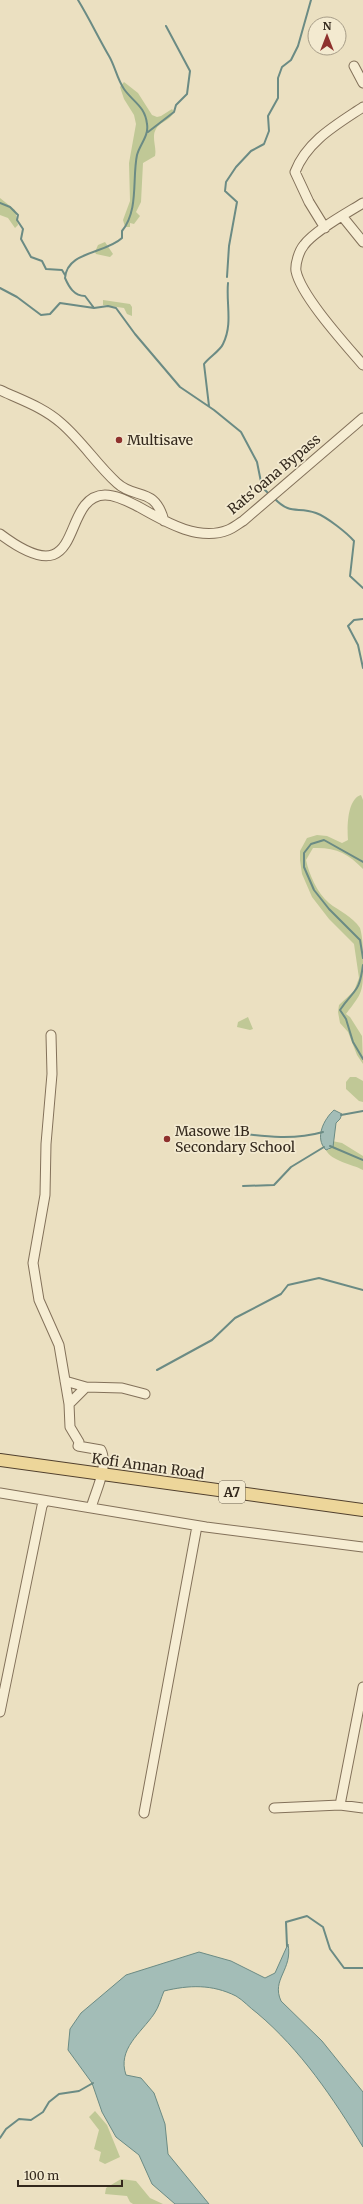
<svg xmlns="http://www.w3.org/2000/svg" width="363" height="2204" viewBox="0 0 363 2204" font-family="Merriweather,serif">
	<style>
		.green { fill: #c0c896 }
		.water { fill: #a3bdb7; stroke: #6b8b84 }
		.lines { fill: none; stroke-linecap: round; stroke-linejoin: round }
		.stream { stroke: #6b8b84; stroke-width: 2 }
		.minor-casing { stroke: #83715a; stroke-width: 11 }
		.major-casing { stroke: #51402e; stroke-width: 14 }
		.minor { stroke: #f6edd3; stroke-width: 9 }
		.major { stroke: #edd69a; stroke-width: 12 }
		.poi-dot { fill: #8e312d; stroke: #f3ead0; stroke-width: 1.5 }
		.labels { text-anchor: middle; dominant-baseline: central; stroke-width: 3.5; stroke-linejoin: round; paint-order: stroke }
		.shield { fill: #f3ead0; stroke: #6d6353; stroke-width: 1 }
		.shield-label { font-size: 13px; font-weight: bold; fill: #34291d }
		.poi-label { font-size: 14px; fill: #34291d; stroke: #f3ead0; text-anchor: start }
		.street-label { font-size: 14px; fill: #34291d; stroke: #f3ead0 }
	</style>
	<rect width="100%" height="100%" fill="#ebe0c1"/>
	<path class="green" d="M 124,82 L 138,93 L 152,115 L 157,117 L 161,116 L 172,109 L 174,112 C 170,121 159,122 156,129 C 151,137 157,147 155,156 L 143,163 L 141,202 L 136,212 L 140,216 L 134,224 L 130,223 L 130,227 L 125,227 L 123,220 L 130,201 L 129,163 L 136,124 L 134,115 L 124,99 L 120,87 Z
		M 0,198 L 15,210 L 18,225 L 15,228 L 8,218 L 0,215 Z
		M 105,242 L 113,254 L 110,257 L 96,254 L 95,252 L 98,245 Z
		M 103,300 L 130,304 L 132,307 L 132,316 L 127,314 L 124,308 L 103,305 Z
		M 361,795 L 363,800 L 363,869 C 348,853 335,847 313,848 L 306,860 C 309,874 317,893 329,903 C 339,911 352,916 360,928 C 363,937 363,953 363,964 C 363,992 363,992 346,1014 L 350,1017 L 362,1036 L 363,1064 L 357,1055 L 348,1032 L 340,1023 L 338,1012 L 339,1005 L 354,991 L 359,978 L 354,944 L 329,919 L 312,897 L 302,874 L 300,860 L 300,851 L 307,838 L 317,835 L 327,836 L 342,843 L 348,840 C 347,828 347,799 361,795 Z
		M 248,1017 L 253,1029 L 250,1030 L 237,1027 L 238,1022 Z
		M 350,1077 L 356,1077 L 363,1081 L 363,1102 L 359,1101 L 346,1089 L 346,1082 Z
		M 332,1141 L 342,1143 L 363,1156 L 363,1170 C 352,1164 331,1161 326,1150 L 329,1150 Z
		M 95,2111 L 107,2125 L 120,2157 L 105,2164 L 99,2161 L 101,2152 L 94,2149 L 99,2130 L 89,2117 Z
		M 121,2179 L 136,2181 L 150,2198 L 163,2204 L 133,2204 L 130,2202 L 127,2196 L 105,2194 L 106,2188 Z"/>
	<path class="water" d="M 334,1110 L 342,1114 L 340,1119 L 336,1123 L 333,1147 L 326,1150 C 314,1138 324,1119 334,1110 Z
		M 288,1944 C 293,1970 271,1979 281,2001 L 322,2041 L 363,2092 L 363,2147 C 333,2098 301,2050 257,2013 C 250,2008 243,2000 236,1996 C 212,1984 189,1985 164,1991 C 161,1998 159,2007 154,2014 C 141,2033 117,2049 126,2075 L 141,2078 L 154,2093 L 165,2124 L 168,2154 L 209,2204 L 175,2204 L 152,2184 L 139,2155 L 116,2137 L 102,2112 L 92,2083 L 68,2050 L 70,2029 L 81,2013 L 126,1975 L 199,1952 L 231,1961 L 265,1978 L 275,1973 Z"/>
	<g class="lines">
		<path class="stream" d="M 78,0 C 89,18 98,37 109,56 C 115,66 117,79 124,89 C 133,102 145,106 147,124 C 149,136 140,144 137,155 C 132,179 139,210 122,231 L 122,238 C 105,254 67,251 65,278 C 69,287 74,296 85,296 L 94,308 L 108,306 L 116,308 L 135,334 L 180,387 L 214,410 L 241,432 L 257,462 L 262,487 L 269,494
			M 148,132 L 174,112 L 176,105 L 187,94 L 190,71 L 166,26
			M 0,203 L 10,207 L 18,215 L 17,220 L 23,229 L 21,239 L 31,257 L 42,261 L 46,269 L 62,270 L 65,275
			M 227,277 L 229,246 L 237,202 L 225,191 L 226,182 L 236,167 L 251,151 L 264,144 L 269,131 L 268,116 L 278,98 L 278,78 L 282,67 L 291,60 L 298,46 L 311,0
			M 0,288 L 17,297 L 41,315 L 50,314 L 60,303 L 94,308
			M 209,406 L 204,364 C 209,357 220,351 223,344 C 233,324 226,304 228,283
			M 274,498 C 291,516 297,506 316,513 C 327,517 347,533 354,541 L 350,576 L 363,588
			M 363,619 L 354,620 L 348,626 L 358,645 L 363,668
			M 363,862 L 324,840 L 311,844 L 304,853 L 304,867 L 314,890 L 329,909 L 360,940 L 363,958
			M 363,965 C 359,994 355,988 340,1010 L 346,1019 L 353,1042 L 363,1059
			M 341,1115 L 363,1111
			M 238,1133 C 266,1137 295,1140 323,1132
			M 330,1146 L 363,1160
			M 243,1186 L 274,1185 L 291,1167 L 324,1147
			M 157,1370 L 212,1340 L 235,1318 L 281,1294 L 288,1285 L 319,1278 L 363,1290
			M 287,1946 L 286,1922 L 307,1916 L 323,1927 L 330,1949 L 344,1968 L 363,1968
			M 0,2138 L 6,2129 L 19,2119 L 31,2120 L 43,2112 L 49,2102 L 59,2094 L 79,2091 L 93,2083"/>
		<g class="minor-casing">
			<path id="minor" d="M 354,66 L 363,83
				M 363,203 C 347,213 314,231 304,245 C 299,251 295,264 296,271 C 301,296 346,345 363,365
				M 342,216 L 363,242
				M 325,228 L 309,202 L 295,172 C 307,141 336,125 363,107
				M 0,390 C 21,400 43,407 61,423 C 82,441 97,465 117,483 C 135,500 155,486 164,521
				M 0,534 C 88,600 58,496 105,495 C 117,495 129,502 139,507 C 164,521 198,542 228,530 C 233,528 238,524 243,521 L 363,418
				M 51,1035 L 52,1074 L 46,1144 L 45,1195 L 33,1263 L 39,1300 L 59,1345 L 69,1404 L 70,1427 L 79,1442 L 78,1446 L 101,1450 C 109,1467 95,1492 91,1508
				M 65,1381 L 86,1387 L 122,1388 L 145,1394
				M 69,1404 L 86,1387
				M 0,1493 L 206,1527 L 363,1547
				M 0,1712 L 42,1506 L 45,1501
				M 340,1805 L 363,1687
				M 274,1808 L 340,1805 L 363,1808
				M 144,1813 L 197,1526"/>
		</g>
		<g class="major-casing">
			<path id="major" d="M 0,1460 L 363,1510"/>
		</g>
		<use href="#minor" class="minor"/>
		<use href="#major" class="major"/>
	</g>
	<g class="poi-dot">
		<circle cx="119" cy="440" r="4"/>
		<circle cx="167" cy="1139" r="4"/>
	</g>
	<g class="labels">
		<rect class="shield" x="219" y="1481" width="26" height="22" rx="3"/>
		<g class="shield-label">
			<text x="232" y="1492">A7</text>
		</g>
		<g class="poi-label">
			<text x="127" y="440">Multisave</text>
			<text x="175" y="1131">Masowe 1B<tspan x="175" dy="16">Secondary School</tspan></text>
		</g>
		<g class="street-label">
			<text transform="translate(274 474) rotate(-40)">Rats'oana Bypass</text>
			<text transform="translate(148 1466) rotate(8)">Kofi Annan Road</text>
		</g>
	</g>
	<g transform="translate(327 36)"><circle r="19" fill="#f3ead0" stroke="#a79d88"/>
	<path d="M0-3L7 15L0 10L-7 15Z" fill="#8e312d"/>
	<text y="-6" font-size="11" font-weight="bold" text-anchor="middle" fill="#34291d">N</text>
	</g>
	<path d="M18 2180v6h104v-6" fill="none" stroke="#34291d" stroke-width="2"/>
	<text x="24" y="2180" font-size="12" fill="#34291d" stroke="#f3ead0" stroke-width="3" paint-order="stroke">100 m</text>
</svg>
